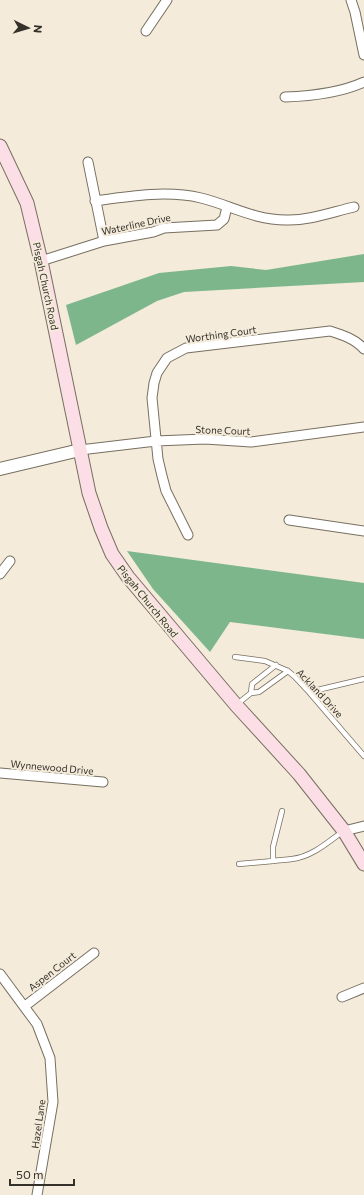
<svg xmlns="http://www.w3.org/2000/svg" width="364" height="1195" viewBox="0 0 364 1195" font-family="Commissioner,sans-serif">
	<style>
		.forest { fill: #7db68b }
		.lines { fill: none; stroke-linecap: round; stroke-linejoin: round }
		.service-casing { stroke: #776f60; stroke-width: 6 }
		.minor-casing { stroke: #776f60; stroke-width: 11 }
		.tertiary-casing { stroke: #776f60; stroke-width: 14 }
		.secondary-casing { stroke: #776f60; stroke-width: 15 }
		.service { stroke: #fff; stroke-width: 4.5 }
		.minor { stroke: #fff; stroke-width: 9 }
		.tertiary { stroke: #fff; stroke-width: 12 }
		.secondary { stroke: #fcdee6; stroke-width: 13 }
		.labels { text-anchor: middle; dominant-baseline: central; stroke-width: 4; stroke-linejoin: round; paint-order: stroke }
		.street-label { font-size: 10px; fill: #34302a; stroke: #f4ebda }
	</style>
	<rect width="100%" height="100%" fill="#f4ebda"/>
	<path class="forest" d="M 364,254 L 364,282 L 184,292 L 157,301 L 76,345 L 66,305 L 159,273 L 231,266 L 266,270 Z
		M 127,551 L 364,583 L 364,639 L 230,622 L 210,652 L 153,589 Z"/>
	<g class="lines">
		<g class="service-casing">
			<path id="service" d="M 235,657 L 265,661 L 288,671 L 295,677 L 309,692 L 364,756
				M 309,692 L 364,679
				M 251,693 L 252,684 L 276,665
				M 236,705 L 251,693 L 259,692 L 288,671
				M 282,811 L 273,847 L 273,861 C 279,860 286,860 292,859 C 311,857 327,843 342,832
				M 239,864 L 273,861"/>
		</g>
		<g class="minor-casing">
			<path id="minor" d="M 351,0 L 355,12 L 364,55
				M 146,31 L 167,0
				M 285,97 C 312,96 340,93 364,82
				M 88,162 L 104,241
				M 95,201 C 130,196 167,190 201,198 C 230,205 254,220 286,220 C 308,221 332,212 354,207
				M 41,261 L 104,241 L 153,232 L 164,228 L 217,225 L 224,219 L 227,207
				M 80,450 L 156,441 L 205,439 L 251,442 L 364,427
				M 289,520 L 364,531
				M 188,535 L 166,491 L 162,476 L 158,459 L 152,398 L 154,383 L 157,373 L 167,358 L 186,348 L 330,331 C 343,335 355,339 364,349
				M 0,574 L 10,561
				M 0,773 L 103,782
				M 344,831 L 364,826
				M 0,974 L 37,1024 L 50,1058 L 53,1102 L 37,1195
				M 342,997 L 364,988
				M 25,1006 L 94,953"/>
		</g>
		<g class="tertiary-casing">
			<path id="tertiary" d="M 0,469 L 80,450"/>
		</g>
		<g class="secondary-casing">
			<path id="secondary" d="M 0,146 L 27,203 L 41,261 L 89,493 L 101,528 L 112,554 L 128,577 L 236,705 L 299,774 L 344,831 L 364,864"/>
		</g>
		<use href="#service" class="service"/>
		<use href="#minor" class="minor"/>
		<use href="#tertiary" class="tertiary"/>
		<use href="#secondary" class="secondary"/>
	</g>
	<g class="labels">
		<g class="street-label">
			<text transform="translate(136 224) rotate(-12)">Waterline Drive</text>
			<text transform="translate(46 286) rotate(78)">Pisgah Church Road</text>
			<text transform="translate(221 334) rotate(-8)">Worthing Court</text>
			<text transform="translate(223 430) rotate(2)">Stone Court</text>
			<text transform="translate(148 601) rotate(51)">Pisgah Church Road</text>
			<text transform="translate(320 693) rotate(47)">Ackland Drive</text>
			<text transform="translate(52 767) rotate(5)">Wynnewood Drive</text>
			<text transform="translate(52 971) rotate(-38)">Aspen Court</text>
			<text transform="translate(38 1124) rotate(-82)">Hazel Lane</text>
		</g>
	</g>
	<g transform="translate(28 28) rotate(95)" stroke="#f4ebda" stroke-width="3" paint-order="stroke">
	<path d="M0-3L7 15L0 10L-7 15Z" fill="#34302a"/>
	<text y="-6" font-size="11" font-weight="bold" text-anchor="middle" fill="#34302a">N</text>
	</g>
	<path d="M10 1179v6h64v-6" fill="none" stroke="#34302a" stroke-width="2"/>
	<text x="16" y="1179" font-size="12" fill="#34302a" stroke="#f4ebda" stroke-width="3" paint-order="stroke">50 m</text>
</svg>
